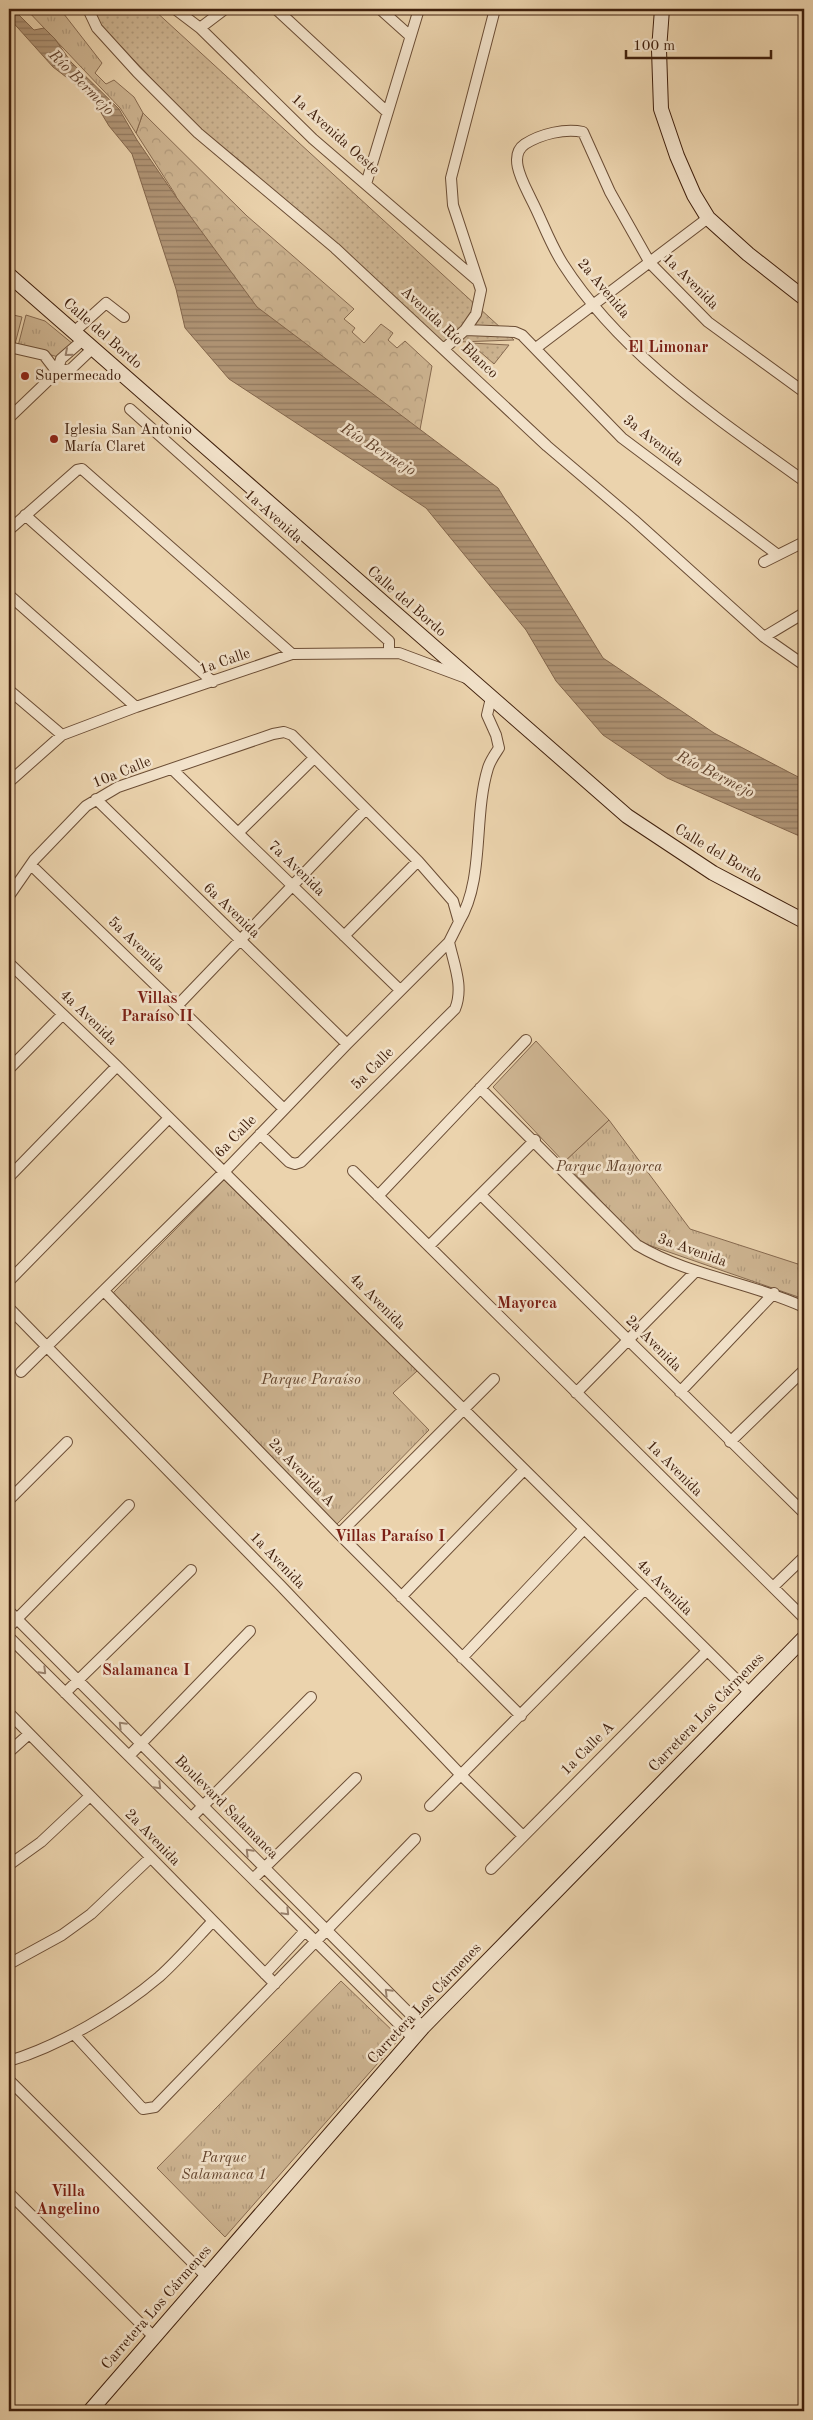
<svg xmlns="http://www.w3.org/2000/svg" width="813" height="2420" viewBox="0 0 813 2420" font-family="'Old Standard TT',serif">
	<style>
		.grass { fill: url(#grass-dots); stroke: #876a50 }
		.forest { fill: url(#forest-crowns); stroke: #876a50 }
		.park { fill: url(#park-tufts); stroke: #876a50 }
		.pitch { fill: #ceb592; stroke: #876a50 }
		.water { fill: url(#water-rules); stroke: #84674d }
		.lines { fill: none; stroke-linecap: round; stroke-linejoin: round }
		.street-casing { stroke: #6b4d35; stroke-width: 12 }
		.secondary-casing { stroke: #40200d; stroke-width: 16 }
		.street { stroke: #f2e2ca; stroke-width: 10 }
		.secondary { stroke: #f2e2ca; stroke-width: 14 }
		.oneway { stroke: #99816c }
		.poi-dot { fill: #8f2418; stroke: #f2e2ca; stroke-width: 2 }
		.labels { text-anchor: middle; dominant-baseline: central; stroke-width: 5; stroke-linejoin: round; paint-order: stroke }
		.street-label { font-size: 15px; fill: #40200d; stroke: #f2e2ca }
		.poi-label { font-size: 15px; fill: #40200d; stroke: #f2e2ca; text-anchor: start }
		.park-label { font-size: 15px; font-style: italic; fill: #64452e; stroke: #f2e2ca }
		.water-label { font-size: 16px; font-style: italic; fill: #62432d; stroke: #f2e2ca }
		.neighbourhood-label { font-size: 16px; font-weight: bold; fill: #7a1f14; stroke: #f2e2ca }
	</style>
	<defs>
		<pattern id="grass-dots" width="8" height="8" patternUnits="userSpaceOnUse" patternTransform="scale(1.25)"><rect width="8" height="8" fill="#ceb592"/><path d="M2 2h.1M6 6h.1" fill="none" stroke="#b29b7d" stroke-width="1.8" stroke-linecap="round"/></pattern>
		<pattern id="forest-crowns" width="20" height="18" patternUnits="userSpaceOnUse" patternTransform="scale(1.25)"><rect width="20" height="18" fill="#ceb592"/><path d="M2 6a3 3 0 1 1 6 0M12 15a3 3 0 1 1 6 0" fill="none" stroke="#b29b7d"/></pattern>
		<pattern id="park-tufts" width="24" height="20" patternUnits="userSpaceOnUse" patternTransform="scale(1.25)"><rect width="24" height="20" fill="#ceb592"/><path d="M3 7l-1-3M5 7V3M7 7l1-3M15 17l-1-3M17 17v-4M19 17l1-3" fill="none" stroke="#b29b7d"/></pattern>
		<pattern id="water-rules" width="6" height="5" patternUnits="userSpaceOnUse" patternTransform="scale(1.25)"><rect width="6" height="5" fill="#b19677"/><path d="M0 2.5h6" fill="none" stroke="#917a60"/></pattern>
	</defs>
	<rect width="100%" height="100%" fill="#ebd3ad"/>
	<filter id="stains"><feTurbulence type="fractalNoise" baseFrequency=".004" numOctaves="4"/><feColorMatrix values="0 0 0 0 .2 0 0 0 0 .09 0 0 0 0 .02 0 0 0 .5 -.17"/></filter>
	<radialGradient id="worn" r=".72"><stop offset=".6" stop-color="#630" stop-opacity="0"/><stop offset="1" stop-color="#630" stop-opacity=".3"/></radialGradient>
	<path class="grass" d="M 95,9 L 153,9 L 514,340 L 459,342 L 446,351 L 240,161 L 200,130 L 98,22 Z
		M 470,343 L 509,345 L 494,364 Z"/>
	<path class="forest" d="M 143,113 L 247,216 L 354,309 L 344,319 L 355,328 L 352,332 L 364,343 L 381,324 L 393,333 L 388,340 L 397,348 L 405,341 L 432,366 L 415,456 L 215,286 L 175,194 L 136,133 Z"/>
	<path class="park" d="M 26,9 L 60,9 L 102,63 L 95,73 L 106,84 L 114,80 L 134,97 L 143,113 L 136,133 L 120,108 Z
		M 26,315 L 45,321 L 73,344 L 62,358 L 18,346 Z
		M 609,1120 L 690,1229 L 804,1266 L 804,1299 L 640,1242 L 564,1162 Z
		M 224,1180 L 417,1371 L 393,1393 L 429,1430 L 337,1524 L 113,1293 Z
		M 341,1981 L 400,2038 L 225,2237 L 157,2168 Z"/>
	<path class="pitch" d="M 9,314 L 22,317 L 15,344 L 9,342 Z
		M 536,1041 L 609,1120 L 564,1162 L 493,1087 Z"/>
	<path class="water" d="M 9,9 L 18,9 L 17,13 L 34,30 L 44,28 L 55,39 L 71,62 L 119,109 L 137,140 L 174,194 L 257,307 L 498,488 L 603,658 L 714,733 L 804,780 L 804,838 L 667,778 L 603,735 L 556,681 L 526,630 L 426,508 L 229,379 L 185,328 L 176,289 L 132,154 L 109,126 L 91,96 L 53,67 L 9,18 Z"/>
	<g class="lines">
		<g class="street-casing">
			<path id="street" d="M 88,9 L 97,28 L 137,72 L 198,133 L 335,248 L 547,446 L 634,520 L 764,637 L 804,665
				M 175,9 L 200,28 L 313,139 L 478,281
				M 276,9 L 387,112
				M 380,9 L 409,35
				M 200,28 L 225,9
				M 366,184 L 419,9
				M 465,330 L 515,332 L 522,335 L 622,438 L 778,555
				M 75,331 L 106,303 L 124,317
				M 9,347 L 44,355 L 57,372
				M 445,348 L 465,330 L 476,314 L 481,290 L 453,205 L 451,178 L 495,9
				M 536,348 L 708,218
				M 57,372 L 71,369 L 93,348
				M 804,392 L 708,322 L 650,263 L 610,192 L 583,132 C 565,128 541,134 525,144 C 507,156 524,184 531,199 C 542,220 550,244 563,264 C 622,356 717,418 804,481
				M 130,409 L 389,641 L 389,652
				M 9,418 L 57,372 L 61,359 L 84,339
				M 25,515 L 213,682
				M 9,530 L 77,470 L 82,469 L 292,654
				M 764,562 L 804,542
				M 9,595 L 136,707
				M 764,637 L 804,613
				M 9,690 L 62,735
				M 172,769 L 400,990
				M 9,782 L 62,735 L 136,707 L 292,654 L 399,653 L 466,678
				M 96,799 L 347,1044
				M 238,833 L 314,758
				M 31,865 L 284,1109
				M 9,896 L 34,860 L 86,806 L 118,787 L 273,734 L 284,732 L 292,735 L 418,861 L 453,901 L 459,922 L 449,942 L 347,1044 L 224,1172 L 21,1372
				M 459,922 C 485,879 473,817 488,768 C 490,761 495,754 499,748 L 496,735 L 487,715 L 491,698
				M 344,936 L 418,861
				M 9,963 L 117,1066 L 750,1693
				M 177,1006 L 365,810
				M 9,1069 L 62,1015
				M 480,1088 L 637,1245 C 689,1276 750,1282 804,1307
				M 260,1134 L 289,1162 L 295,1164 L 301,1162 L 455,1009 C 464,987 454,965 449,942
				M 353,1171 L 804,1618
				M 9,1177 L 117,1066
				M 481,1195 L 804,1513
				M 378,1196 L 526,1040
				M 429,1246 L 535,1140
				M 9,1281 L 169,1118
				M 104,1291 L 339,1534 L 521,1716
				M 9,1308 L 281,1586 L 461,1775 L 523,1836
				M 680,1392 L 774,1293
				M 576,1393 L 695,1272
				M 730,1442 L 804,1370
				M 9,1500 L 67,1442
				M 339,1534 L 494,1379
				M 773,1587 L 804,1557
				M 401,1597 L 524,1470
				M 9,1611 L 423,2027
				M 9,1627 L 129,1505
				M 9,1637 L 413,2038
				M 462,1658 L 584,1529
				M 65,1693 L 191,1570
				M 9,1713 L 275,1984
				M 9,1752 L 29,1734
				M 129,1756 L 250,1631
				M 430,1806 L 645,1589
				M 191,1818 L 311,1697
				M 9,1865 L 41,1842 L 90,1796
				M 491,1869 L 707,1651
				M 253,1879 L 356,1778
				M 9,1964 L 62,1935 L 91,1914 L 150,1858
				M 265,1974 L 305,1931
				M 74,2034 L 143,2109 L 155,2107 L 415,1839
				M 9,2061 C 59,2046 119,2011 159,1977 C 178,1960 195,1940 213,1921
				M 9,2080 L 206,2276
				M 9,2193 L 154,2337"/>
		</g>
		<g class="secondary-casing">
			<path id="secondary" d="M 662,9 L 659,50 L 661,109 L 677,156 L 694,195 L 708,218 L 748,254 L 804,298
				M 9,275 L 627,816 L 713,873 L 804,921
				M 90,2411 L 423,2027 L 804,1638"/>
		</g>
		<use href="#street" class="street"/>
		<use href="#secondary" class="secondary"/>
	</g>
	<defs><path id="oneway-chevron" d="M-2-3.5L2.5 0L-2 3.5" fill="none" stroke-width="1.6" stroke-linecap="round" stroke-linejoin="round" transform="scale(1.25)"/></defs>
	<g class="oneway">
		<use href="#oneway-chevron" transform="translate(68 353) rotate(139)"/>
		<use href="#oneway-chevron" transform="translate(43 1671) rotate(45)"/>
		<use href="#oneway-chevron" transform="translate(122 1725) rotate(-135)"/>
		<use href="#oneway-chevron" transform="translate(158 1786) rotate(45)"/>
		<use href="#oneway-chevron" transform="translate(249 1852) rotate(-135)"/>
		<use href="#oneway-chevron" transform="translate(286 1912) rotate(45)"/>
		<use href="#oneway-chevron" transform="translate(388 1992) rotate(-135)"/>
	</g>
	<g class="poi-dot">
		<circle cx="25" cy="376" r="5"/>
		<circle cx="54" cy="439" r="5"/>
	</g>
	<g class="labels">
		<g class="street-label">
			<text transform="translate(335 135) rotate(42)">1a Avenida Oeste</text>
			<text transform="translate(690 282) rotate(45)">1a Avenida</text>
			<text transform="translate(603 289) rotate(50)">2a Avenida</text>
			<text transform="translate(449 333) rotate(43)">Avenida Río Blanco</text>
			<text transform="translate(102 334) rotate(41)">Calle del Bordo</text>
			<text transform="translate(653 441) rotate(38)">3a Avenida</text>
			<text transform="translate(273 517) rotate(42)">1a Avenida</text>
			<text transform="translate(406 602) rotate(41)">Calle del Bordo</text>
			<text transform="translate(225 662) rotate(-19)">1a Calle</text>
			<text transform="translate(122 773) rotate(-22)">10a Calle</text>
			<text transform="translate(718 854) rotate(31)">Calle del Bordo</text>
			<text transform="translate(296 869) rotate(44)">7a Avenida</text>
			<text transform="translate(231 911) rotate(44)">6a Avenida</text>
			<text transform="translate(136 945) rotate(44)">5a Avenida</text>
			<text transform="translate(88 1018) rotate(44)">4a Avenida</text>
			<text transform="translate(373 1069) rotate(-45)">5a Calle</text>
			<text transform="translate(236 1137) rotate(-46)">6a Calle</text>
			<text transform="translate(692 1251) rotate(20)">3a Avenida</text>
			<text transform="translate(377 1302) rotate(45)">4a Avenida</text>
			<text transform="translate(653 1344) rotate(45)">2a Avenida</text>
			<text transform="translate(674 1469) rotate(45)">1a Avenida</text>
			<text transform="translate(301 1473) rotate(46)">2a Avenida A</text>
			<text transform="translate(277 1561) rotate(46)">1a Avenida</text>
			<text transform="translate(664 1588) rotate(45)">4a Avenida</text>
			<text transform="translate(707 1713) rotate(-46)">Carretera Los Cármenes</text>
			<text transform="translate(588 1749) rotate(-45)">1a Calle A</text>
			<text transform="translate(226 1808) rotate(45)">Boulevard Salamanca</text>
			<text transform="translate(152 1838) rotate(46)">2a Avenida</text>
			<text transform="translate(425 2004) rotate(-47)">Carretera Los Cármenes</text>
			<text transform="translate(157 2308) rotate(-49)">Carretera Los Cármenes</text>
		</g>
		<g class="poi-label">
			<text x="35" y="376">Supermecado</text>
			<text x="64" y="430">Iglesia San Antonio<tspan x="64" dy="17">María Claret</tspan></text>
		</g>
		<g class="park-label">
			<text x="609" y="1167">Parque Mayorca</text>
			<text x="311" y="1380">Parque Paraíso</text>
			<text x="224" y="2158">Parque<tspan x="224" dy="17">Salamanca 1</tspan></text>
		</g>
		<g class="water-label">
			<text transform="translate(81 83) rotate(45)">Río Bermejo</text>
			<text transform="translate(378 450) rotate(32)">Río Bermejo</text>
			<text transform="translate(715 775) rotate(27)">Río Bermejo</text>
		</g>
		<g class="neighbourhood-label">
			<text x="668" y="348">El Limonar</text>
			<text x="157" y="999">Villas<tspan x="157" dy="18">Paraíso II</tspan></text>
			<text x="527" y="1304">Mayorca</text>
			<text x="390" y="1537">Villas Paraíso I</text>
			<text x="146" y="1671">Salamanca I</text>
			<text x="68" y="2192">Villa<tspan x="68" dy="18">Angelino</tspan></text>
		</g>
	</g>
	<rect width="813" height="2420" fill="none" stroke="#ebd3ad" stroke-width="30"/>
	<rect x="10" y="10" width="793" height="2400" fill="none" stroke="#40200d" stroke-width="2.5"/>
	<rect x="15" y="15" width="783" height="2390" fill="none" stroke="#40200d"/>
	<path d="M626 50v8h145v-8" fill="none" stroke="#40200d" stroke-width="2.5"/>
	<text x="633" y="50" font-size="15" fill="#40200d" stroke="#f2e2ca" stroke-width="4" paint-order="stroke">100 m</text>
	<rect width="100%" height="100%" filter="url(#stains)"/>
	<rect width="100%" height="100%" fill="url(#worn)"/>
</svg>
